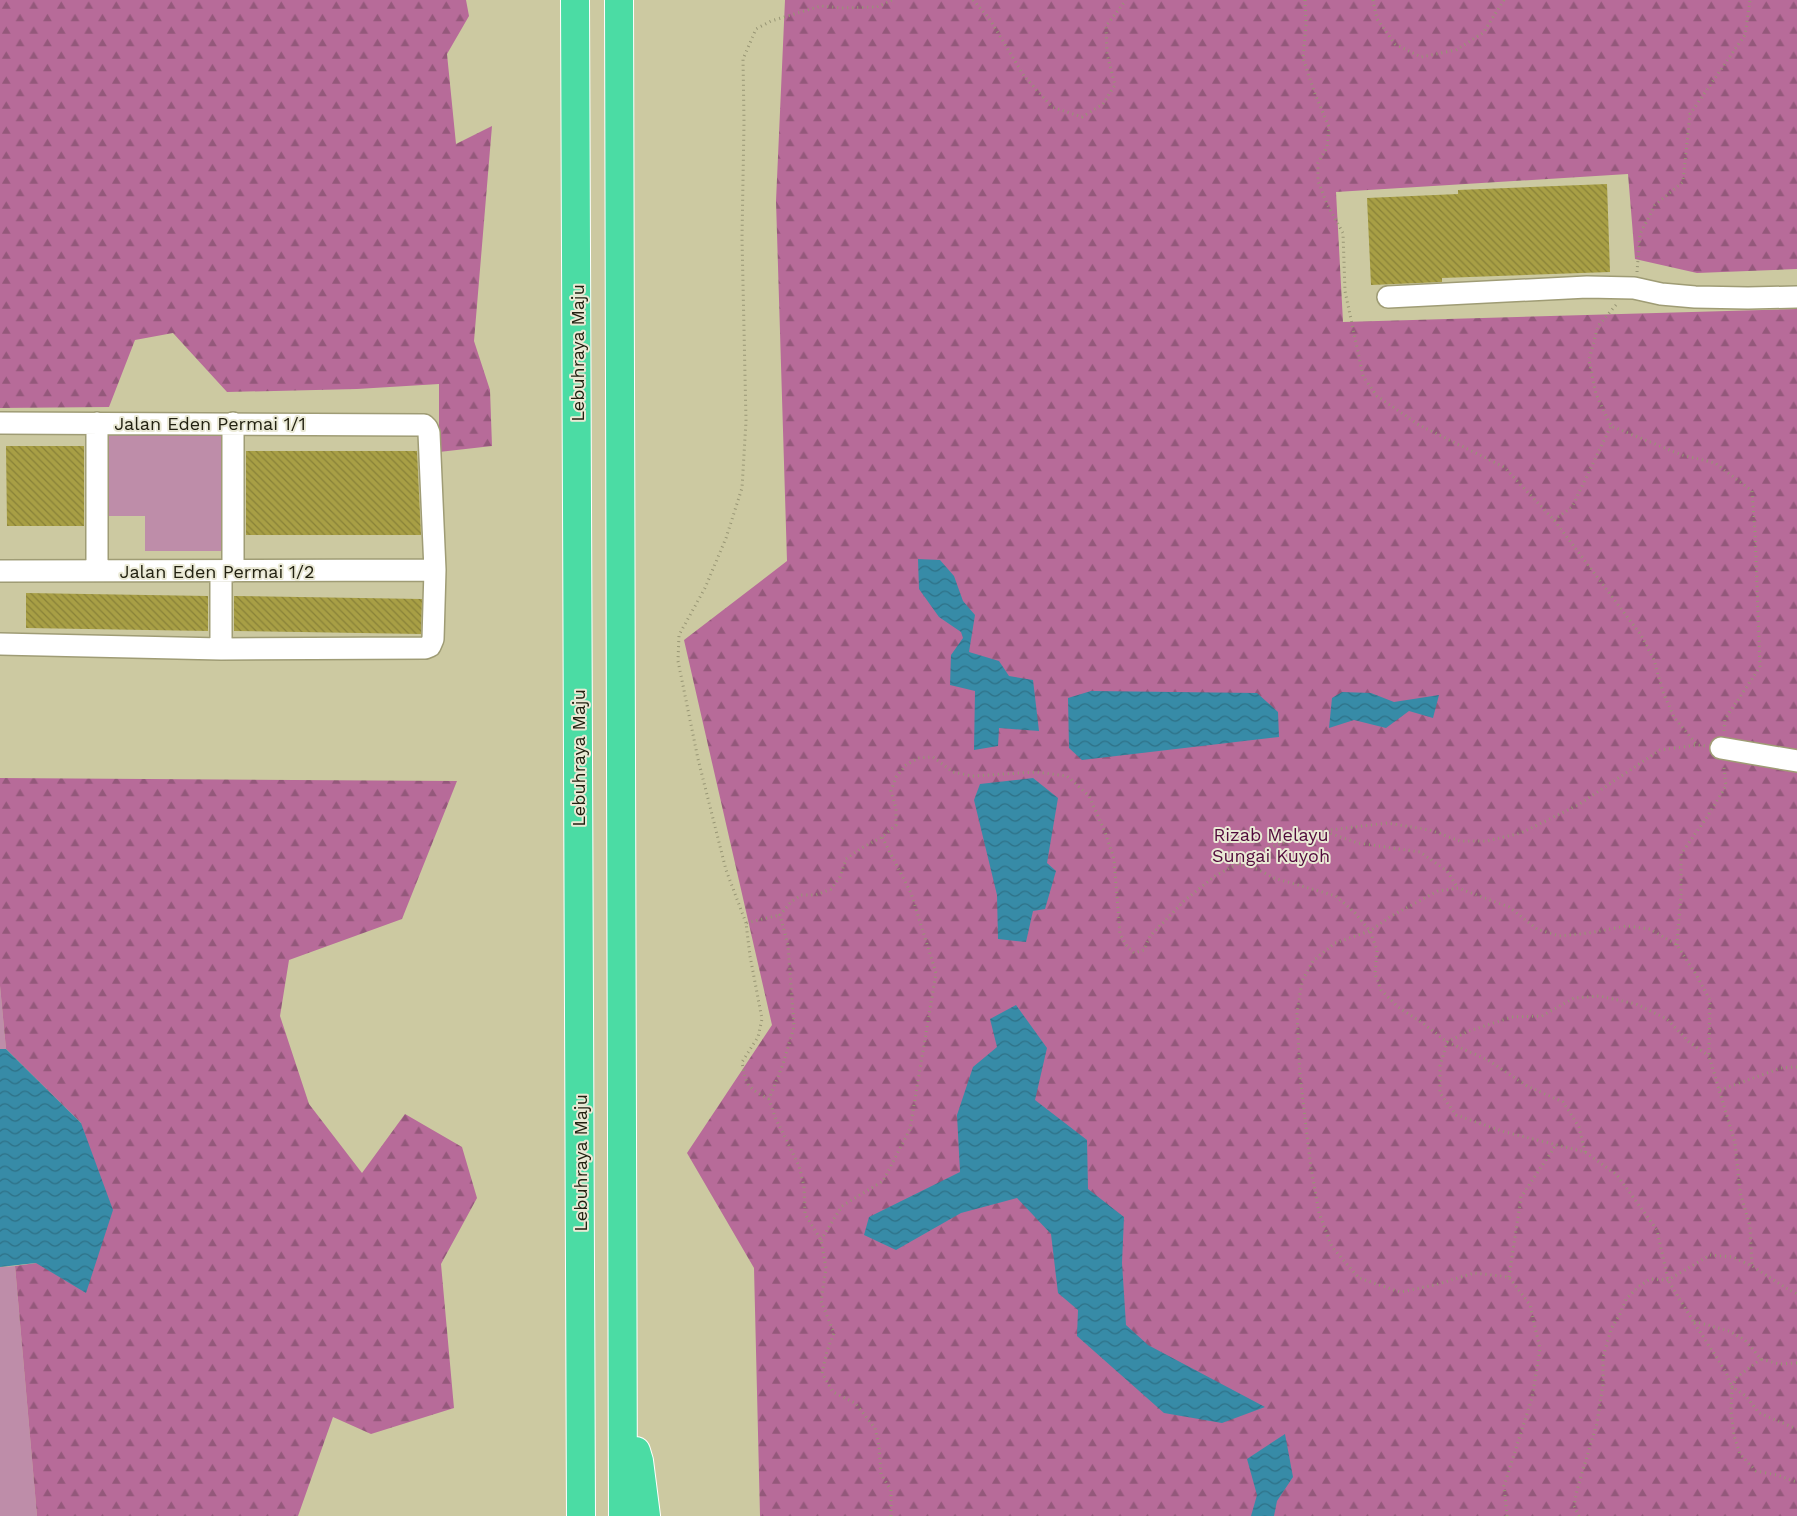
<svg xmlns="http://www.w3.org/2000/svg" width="1797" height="1516" viewBox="0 0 1797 1516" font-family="'Work Sans',sans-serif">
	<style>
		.green { fill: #be8da9 }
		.forest { fill: url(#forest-firs) }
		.water { fill: url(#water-waves) }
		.building { fill: url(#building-back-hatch) }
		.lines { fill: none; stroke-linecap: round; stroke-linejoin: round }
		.minor-casing { stroke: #9f9c75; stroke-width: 24 }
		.highway-casing { stroke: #fff; stroke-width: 30 }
		.path { stroke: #979574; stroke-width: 3; stroke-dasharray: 1 4; stroke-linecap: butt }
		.minor { stroke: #fff; stroke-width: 21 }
		.highway { stroke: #4bdca4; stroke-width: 28 }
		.labels { text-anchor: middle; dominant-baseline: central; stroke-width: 4; stroke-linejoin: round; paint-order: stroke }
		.street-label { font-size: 18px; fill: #222111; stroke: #eae9d5 }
		.park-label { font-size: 18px; fill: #50093b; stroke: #eae9d5 }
	</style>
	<defs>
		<pattern id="forest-firs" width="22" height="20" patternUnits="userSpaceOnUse" patternTransform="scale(1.25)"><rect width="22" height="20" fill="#b76b99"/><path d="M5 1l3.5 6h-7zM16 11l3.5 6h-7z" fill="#94587b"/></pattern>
		<pattern id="water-waves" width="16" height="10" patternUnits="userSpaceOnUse" patternTransform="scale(1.25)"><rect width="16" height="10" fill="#378ba7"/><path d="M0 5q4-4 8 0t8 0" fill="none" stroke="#2e7187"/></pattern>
		<pattern id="building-back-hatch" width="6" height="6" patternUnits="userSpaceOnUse" patternTransform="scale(1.25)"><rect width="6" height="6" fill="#a89f45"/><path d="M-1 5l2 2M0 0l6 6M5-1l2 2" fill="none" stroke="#888138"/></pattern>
	</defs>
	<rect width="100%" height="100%" fill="#ccc9a1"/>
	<path class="green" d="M 103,435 L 225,435 L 224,551 L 145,551 L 145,516 L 103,516 Z
		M 0,986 L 6,1049 L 0,1049 Z
		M 15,1266 L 37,1516 L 0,1516 L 0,1267 Z"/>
	<path class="forest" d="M 0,0 L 466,0 L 469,16 L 447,54 L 456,144 L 492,126 L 474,341 L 490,390 L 492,446 L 439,452 L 439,384 L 357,389 L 227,392 L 173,333 L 135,340 L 109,407 L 0,408 Z
		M 785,0 L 1797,0 L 1797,269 L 1697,273 L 1635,259 L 1628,174 L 1336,192 L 1343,322 L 1797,309 L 1797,1516 L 760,1516 L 754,1268 L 687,1153 L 772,1025 L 684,640 L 787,561 L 776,201 Z
		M 0,778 L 457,781 L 402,919 L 289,960 L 280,1016 L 309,1104 L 362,1173 L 405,1114 L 462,1147 L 477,1198 L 441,1264 L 454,1408 L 371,1434 L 333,1417 L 298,1516 L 37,1516 L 15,1266 L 36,1263 L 81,1123 L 6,1049 L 0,986 Z"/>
	<path class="water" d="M 918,559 L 940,560 L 954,576 L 963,601 L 975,615 L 969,652 L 999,661 L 1009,676 L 1033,680 L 1039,731 L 999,728 L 998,746 L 974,750 L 975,691 L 950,685 L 951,655 L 963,638 L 961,632 L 939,617 L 919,589 Z
		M 1091,691 L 1257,693 L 1278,712 L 1279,737 L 1082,760 L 1069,748 L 1068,698 Z
		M 1342,692 L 1371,693 L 1394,702 L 1439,695 L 1433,718 L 1409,711 L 1386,728 L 1354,720 L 1329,728 L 1332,698 Z
		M 1033,778 L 1058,798 L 1047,863 L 1056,871 L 1045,909 L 1033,911 L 1026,942 L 998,939 L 997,895 L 974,800 L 980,784 Z
		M 1016,1005 L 1047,1048 L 1035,1100 L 1087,1140 L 1088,1189 L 1124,1217 L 1122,1263 L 1126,1325 L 1148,1345 L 1265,1407 L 1222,1423 L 1164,1413 L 1077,1336 L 1078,1310 L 1058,1293 L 1051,1234 L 1017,1198 L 961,1213 L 896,1250 L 864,1235 L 869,1217 L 960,1172 L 957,1115 L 973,1067 L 997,1047 L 990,1019 Z
		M 0,1049 L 6,1049 L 81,1123 L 113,1210 L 86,1293 L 36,1263 L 0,1267 Z
		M 1285,1434 L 1293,1477 L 1277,1501 L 1274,1516 L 1251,1516 L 1257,1495 L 1247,1459 Z"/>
	<path class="building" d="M 1607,184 L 1610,272 L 1442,278 L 1442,282 L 1371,285 L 1367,198 L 1458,194 L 1458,190 Z
		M 6,446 L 84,446 L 84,526 L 7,526 Z
		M 246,451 L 417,451 L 421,535 L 246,535 Z
		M 26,593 L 208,596 L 208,631 L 26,628 Z
		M 234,596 L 422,599 L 421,634 L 234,631 Z"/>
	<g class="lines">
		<g class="minor-casing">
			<path id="minor" d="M 1388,297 L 1587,287 L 1634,288 L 1661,294 L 1695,297 L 1748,298 L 1797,297
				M 0,423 L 424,425 L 427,428 L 429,433 L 435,570 L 433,639 L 430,646 L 425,648 L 221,649 L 0,644
				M 97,423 L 97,571
				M 233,423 L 233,571
				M 0,571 L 435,570
				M 221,571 L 221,649
				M 1721,748 L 1797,761"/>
		</g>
		<g class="highway-casing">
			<path id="highway" d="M 575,0 L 581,1516
				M 619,0 L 623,1516
				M 636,1451 L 639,1461 L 646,1516"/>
		</g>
		<path class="path" d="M 973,0 L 989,18 L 1024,76 L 1052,107 L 1082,117 L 1103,104 L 1115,85 L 1107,54 L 1106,26 L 1126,0
			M 1305,0 L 1306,24 L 1303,58 L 1315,94 L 1329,127 L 1327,147 L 1318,163 L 1318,181 L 1327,204 L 1343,233 L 1345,291 L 1363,376 L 1377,396 L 1419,425 L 1504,467 L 1554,520 L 1641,635 L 1654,660 L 1663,692 L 1674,717 L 1697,745
			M 1373,0 L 1377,19 L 1395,44 L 1421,57 L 1456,50 L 1483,33 L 1504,0
			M 1637,272 L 1640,234 L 1655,205 L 1683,182 L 1690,114 L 1745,35 L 1750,0
			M 1616,305 L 1598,326 L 1589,360 L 1596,394 L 1611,426 L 1682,455 L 1715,463 L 1752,491 L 1755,531 L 1760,667 L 1725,719 L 1724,731
			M 1554,520 L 1572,507 L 1611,426
			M 1326,832 L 1358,843 L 1420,852 L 1447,871 L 1458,888
			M 1238,864 L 1268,848 L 1308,834 L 1323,831 L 1387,823 L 1430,830 L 1460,841 L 1487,841 L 1521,833 L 1578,805 L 1660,750 L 1697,745 L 1705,746
			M 746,923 L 726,870 L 698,759 L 678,661 L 679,635 L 705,588 L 726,538 L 742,488 L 746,421 L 742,238 L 744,122 L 743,59 L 756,29 L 771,21 L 821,6 L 842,8 L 877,7 L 892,0
			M 1677,945 L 1681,895 L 1681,854 L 1707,817 L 1726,786 L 1724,767
			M 1720,1090 L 1781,1068 L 1797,1067
			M 769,1099 C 748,1088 746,1086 742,1062 L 758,1037 L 762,1019 L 750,956 L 746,923 L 780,915
			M 821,1240 L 842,1206 L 883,1181 L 910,1129 L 936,973 L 911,893 L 882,837
			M 1509,1277 L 1521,1197 L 1556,1145
			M 1693,1321 L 1668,1280 L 1657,1230 L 1617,1175 L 1585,1152 L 1505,1132 L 1456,1115 L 1440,1093 L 1440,1066 L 1447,1042 L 1469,1031 L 1512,1017 L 1542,1016 L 1574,998 L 1599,996 L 1636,1004 L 1667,1019 L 1689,1042 L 1709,1056
			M 1761,1359 L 1737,1377 L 1732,1387 L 1746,1396 L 1759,1413 L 1797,1429
			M 1797,1363 L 1779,1364 L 1761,1359 L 1745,1340 L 1729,1331 L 1693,1321 L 1726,1372 L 1732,1387 L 1731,1411 L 1734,1436 L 1740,1454 L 1756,1471 L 1777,1475 L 1797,1482
			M 891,1516 L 891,1490 L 881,1474 L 879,1445 L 875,1428 L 855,1403 L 833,1392 L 822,1373 L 827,1351 L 834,1333 L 821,1301 L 826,1268 L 821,1240 L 805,1214 L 804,1186 L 799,1166 L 775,1117 L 769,1099 L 783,1064 L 794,1027 L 788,945 L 780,915 L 791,902 L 801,895 L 816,895 L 831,889 L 840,877 L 846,859 L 860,849 L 882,837 L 896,825 L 896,808 L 891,791 L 896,777 L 906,765 L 918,758 L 933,757 L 953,772 L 972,776 L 1036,772 L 1067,776 L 1089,796 L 1105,832 L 1114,859 L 1120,934 L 1126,945 L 1134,953 L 1144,950 L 1150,936 L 1185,900 L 1215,876 L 1237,864 L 1257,869 L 1274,878 L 1336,896 L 1355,913 L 1370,931 L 1377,950 L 1375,974 L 1381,990 L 1398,1007 L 1424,1024 L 1447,1042 L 1488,1060 L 1527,1086 L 1563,1102 L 1579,1127 L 1585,1152
			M 1507,1516 L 1504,1486 L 1532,1398 L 1540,1349 L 1530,1305 L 1509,1277 L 1474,1273 L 1435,1285 L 1400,1292 L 1359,1278 L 1332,1247 L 1319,1213 L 1311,1168 L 1300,1076 L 1297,1013 L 1302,981 L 1313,961 L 1335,943 L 1370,931 L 1391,916 L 1438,891 L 1458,888 L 1509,907 L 1537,929 L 1559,936 L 1589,933 L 1626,926 L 1650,929 L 1677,945 L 1697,976 L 1710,1000 L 1709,1056 L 1735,1143 L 1740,1192 L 1750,1226 L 1752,1266
			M 1579,1516 L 1574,1506 L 1577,1490 L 1597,1423 L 1603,1384 L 1603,1357 L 1611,1329 L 1620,1314 L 1626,1299 L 1638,1287 L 1650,1279 L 1668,1280 L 1710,1255 L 1733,1257 L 1752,1266 L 1786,1288 L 1797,1294"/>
		<use href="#minor" class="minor"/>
		<use href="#highway" class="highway"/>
	</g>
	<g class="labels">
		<g class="street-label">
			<text transform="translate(577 353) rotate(-90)">Lebuhraya Maju</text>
			<text x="210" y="423">Jalan Eden Permai 1/1</text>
			<text x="217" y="571">Jalan Eden Permai 1/2</text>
			<text transform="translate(578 758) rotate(-90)">Lebuhraya Maju</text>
			<text transform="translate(580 1163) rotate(-90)">Lebuhraya Maju</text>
		</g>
		<g class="park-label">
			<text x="1271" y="834">Rizab Melayu<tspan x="1271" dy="21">Sungai Kuyoh</tspan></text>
		</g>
	</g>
</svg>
